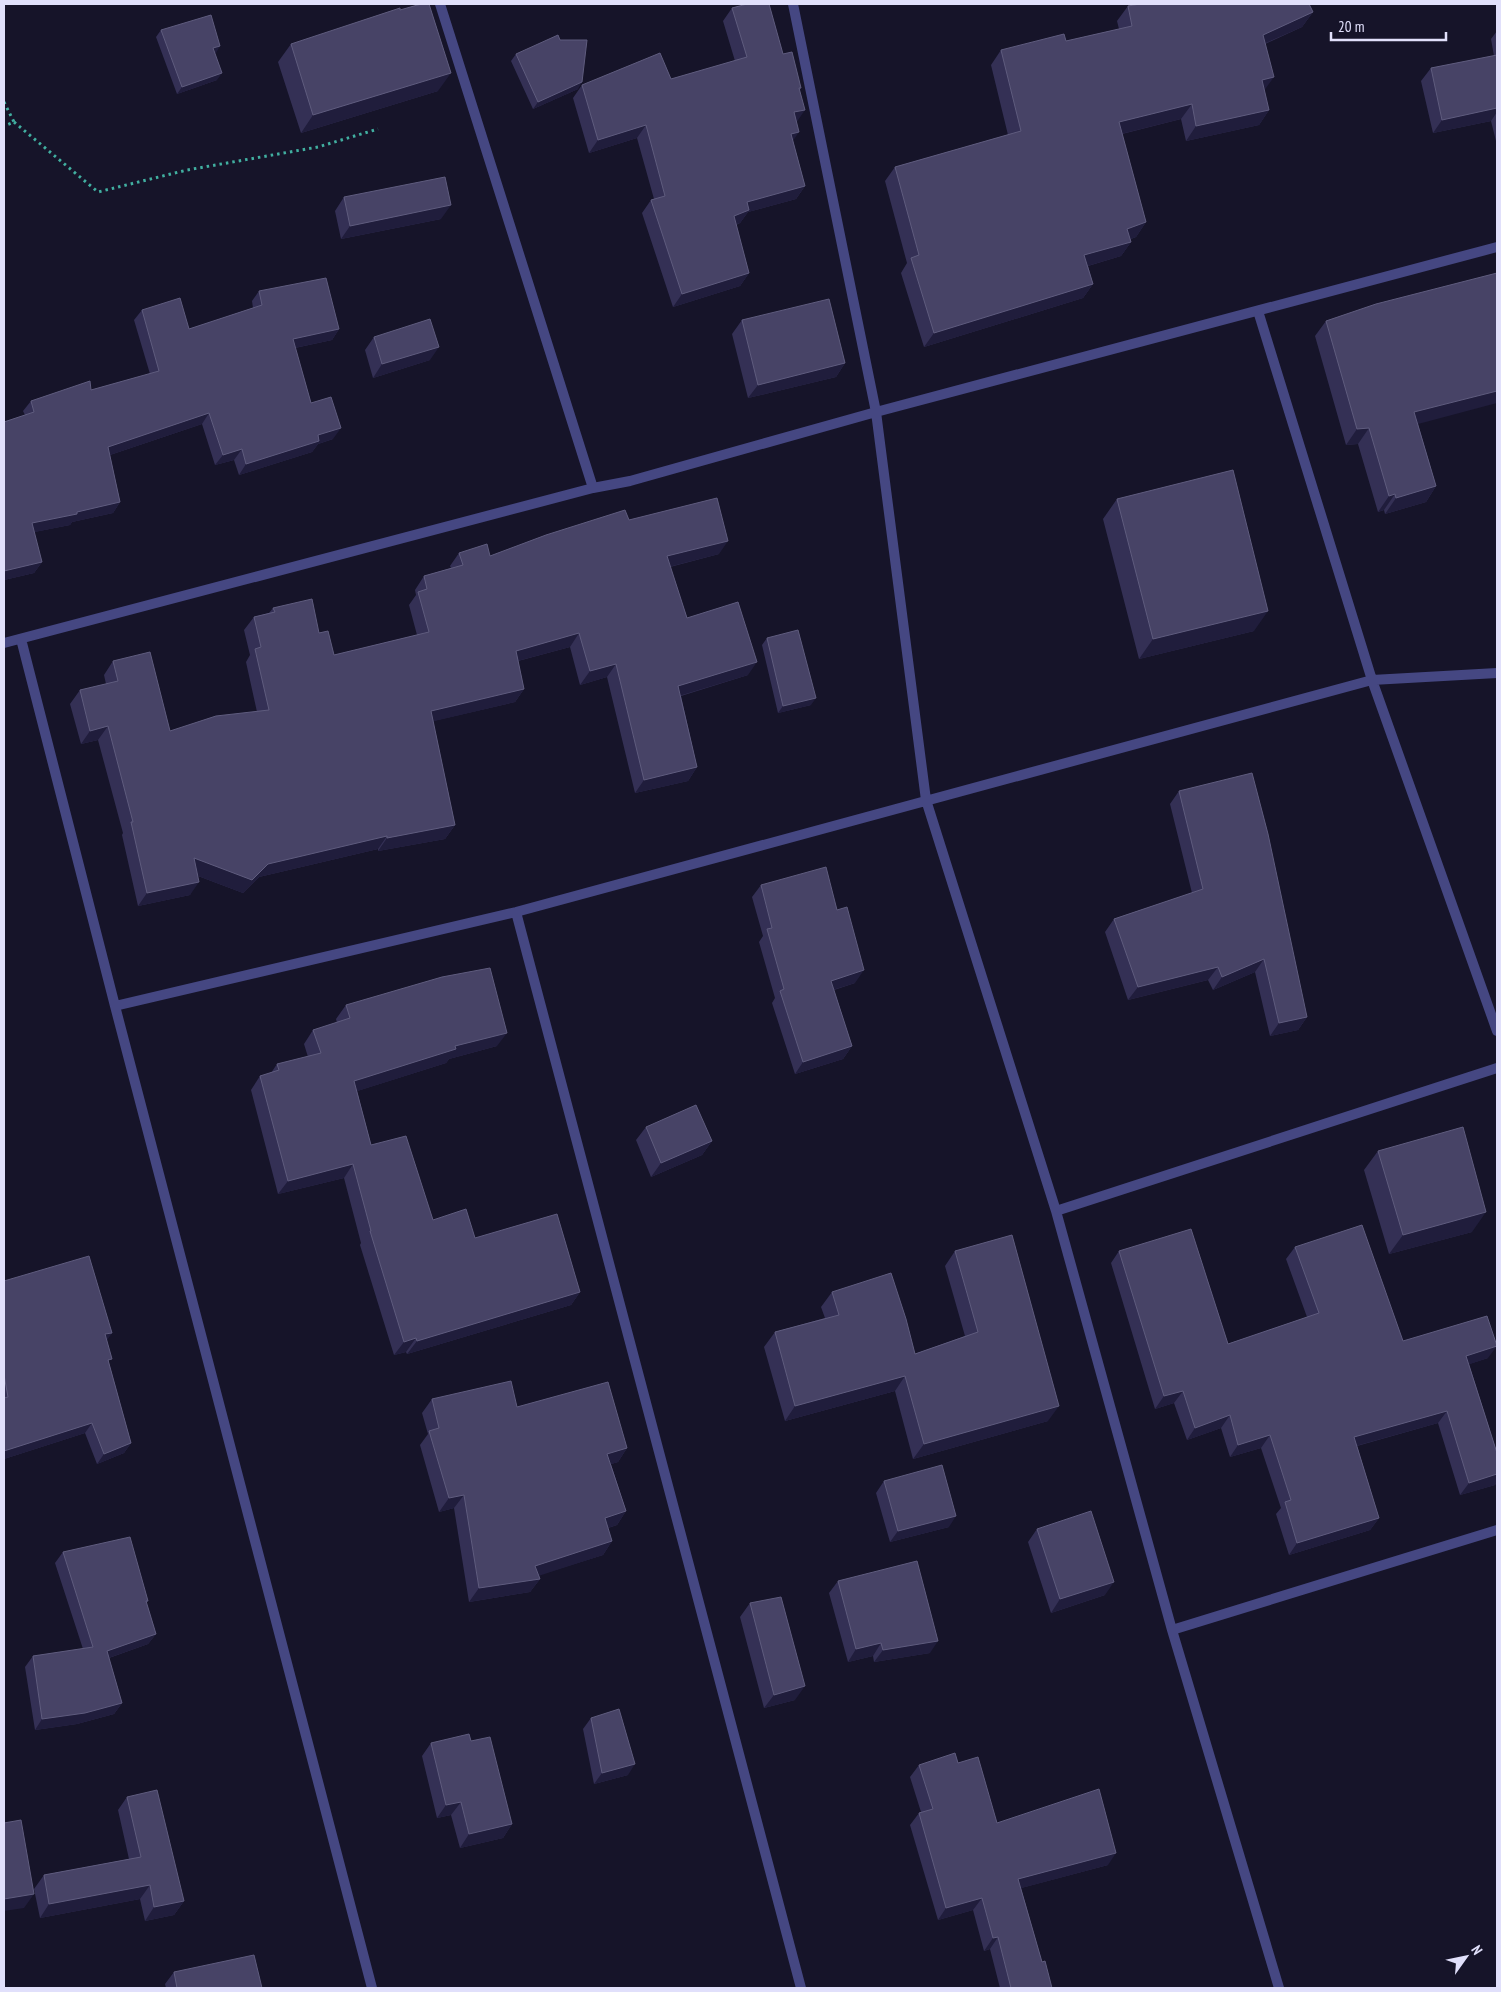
<svg xmlns="http://www.w3.org/2000/svg" width="1501" height="1992" viewBox="0 0 1501 1992" font-family="'PT Sans Narrow',sans-serif">
	<style>
		.lines { fill: none; stroke-linecap: round; stroke-linejoin: round }
		.path { stroke: #41afa0; stroke-width: 3; stroke-dasharray: 2.5 4; stroke-linecap: butt }
		.street { stroke: #454782; stroke-width: 10 }
		.wall { fill: #343055 }
		.shaded-wall { fill: #201d3c }
		.building { fill: #474366; stroke: #5f5c7e }
	</style>
	<rect width="100%" height="100%" fill="#161429"/>
	<g class="lines">
		<path class="path" d="M 4,102 L 14,122 L 4,126
			M 14,122 L 98,192 L 187,170 L 318,147 L 378,129"/>
		<path class="street" d="M 440,4 L 593,488
			M 793,4 L 876,412 L 926,800 L 1056,1211 L 1172,1630 L 1279,1988
			M 1258,311 L 1372,680 L 1497,1031
			M 21,639 L 115,1006 L 372,1988
			M 4,643 L 593,488 L 630,481 L 876,412 L 1497,247
			M 516,912 L 801,1988
			M 115,1006 L 516,912 L 1372,680 L 1497,673
			M 1056,1211 L 1497,1068
			M 1172,1630 L 1497,1530"/>
	</g>
	<path class="wall" d="M 1128,6 L 1313,12 L 1302,27 L 1265,44 L 1264,91 L 1269,110 L 1259,125 L 1186,141 L 1181,119 L 1122,134 L 1146,222 L 1136,237 L 1131,239 L 1131,242 L 1121,256 L 1088,266 L 1093,284 L 1083,298 L 924,347 L 901,273 L 907,263 L 885,181 L 895,167 L 1008,135 L 991,65 L 1001,50 L 1066,41 L 1119,29 L 1117,21 Z
		M 732,8 L 783,54 L 801,88 L 799,91 L 797,122 L 793,141 L 805,186 L 796,199 L 748,212 L 740,223 L 736,225 L 749,273 L 740,286 L 673,307 L 642,213 L 651,200 L 654,199 L 637,138 L 589,153 L 573,98 L 582,85 L 671,79 L 735,61 L 723,21 Z
		M 161,30 L 216,53 L 215,53 L 217,80 L 177,94 L 156,37 Z
		M 1497,31 L 1497,145 L 1491,121 L 1433,133 L 1421,81 L 1431,68 L 1494,56 L 1491,39 Z
		M 291,44 L 438,91 L 301,133 L 278,62 Z
		M 516,54 L 578,89 L 533,109 L 511,61 Z
		M 344,197 L 441,219 L 341,239 L 335,211 Z
		M 259,291 L 339,329 L 332,340 L 295,348 L 311,403 L 333,439 L 318,444 L 312,452 L 239,475 L 234,460 L 215,465 L 202,424 L 110,455 L 120,502 L 113,513 L 72,522 L 70,525 L 34,532 L 42,562 L 34,573 L 4,580 L 4,422 L 25,415 L 23,411 L 31,401 L 91,390 L 150,374 L 134,320 L 142,310 L 189,329 L 253,308 L 252,301 Z
		M 742,320 L 845,363 L 836,377 L 748,398 L 732,334 Z
		M 1326,321 L 1418,424 L 1436,486 L 1426,502 L 1385,514 L 1384,510 L 1378,512 L 1358,444 L 1346,445 L 1315,336 Z
		M 374,337 L 430,360 L 373,378 L 365,350 Z
		M 1117,499 L 1254,631 L 1139,659 L 1103,519 Z
		M 629,520 L 719,554 L 670,567 L 687,618 L 748,675 L 681,696 L 697,767 L 688,781 L 635,793 L 607,677 L 580,685 L 570,647 L 518,661 L 524,689 L 515,702 L 433,721 L 455,825 L 445,839 L 378,851 L 378,849 L 259,877 L 243,893 L 198,876 L 190,895 L 138,906 L 122,835 L 123,833 L 98,740 L 81,744 L 70,704 L 80,690 L 106,684 L 104,675 L 113,661 L 170,731 L 257,712 L 246,662 L 250,655 L 244,630 L 254,617 L 269,613 L 273,608 L 319,633 L 334,655 L 417,635 L 409,605 L 416,595 L 415,590 L 424,576 L 451,568 L 450,566 L 459,553 L 490,556 Z
		M 767,638 L 811,705 L 778,713 L 762,645 Z
		M 1179,791 L 1307,1017 L 1298,1030 L 1270,1036 L 1255,972 L 1213,990 L 1208,980 L 1128,1000 L 1105,932 L 1114,919 L 1192,893 L 1170,804 Z
		M 761,885 L 855,983 L 834,990 L 852,1046 L 843,1059 L 795,1074 L 772,1003 L 775,998 L 759,942 L 763,936 L 752,897 Z
		M 346,1005 L 497,1046 L 449,1059 L 446,1063 L 357,1091 L 371,1145 L 433,1220 L 475,1238 L 580,1292 L 571,1305 L 407,1354 L 406,1352 L 394,1355 L 360,1245 L 361,1243 L 344,1178 L 278,1194 L 251,1090 L 260,1076 L 271,1073 L 277,1064 L 308,1057 L 304,1044 L 313,1030 L 337,1023 L 336,1019 Z
		M 646,1127 L 712,1141 L 702,1155 L 651,1177 L 636,1140 Z
		M 1378,1151 L 1472,1232 L 1389,1254 L 1364,1170 Z
		M 1295,1247 L 1403,1341 L 1488,1358 L 1469,1364 L 1497,1453 L 1497,1481 L 1495,1485 L 1460,1495 L 1438,1423 L 1357,1446 L 1379,1518 L 1370,1530 L 1289,1555 L 1276,1514 L 1281,1508 L 1261,1448 L 1230,1457 L 1221,1428 L 1187,1440 L 1174,1403 L 1155,1409 L 1111,1263 L 1119,1251 L 1228,1344 L 1307,1317 L 1286,1259 Z
		M 955,1251 L 1048,1421 L 913,1459 L 895,1391 L 785,1421 L 764,1347 L 775,1332 L 825,1318 L 821,1307 L 832,1292 L 915,1354 L 965,1336 L 945,1266 Z
		M 4,1281 L 107,1340 L 109,1363 L 131,1443 L 124,1453 L 97,1464 L 85,1433 L 4,1459 Z
		M 432,1399 L 517,1407 L 627,1448 L 618,1462 L 611,1464 L 626,1511 L 617,1525 L 608,1528 L 612,1541 L 603,1555 L 539,1575 L 540,1579 L 530,1592 L 469,1602 L 454,1508 L 439,1512 L 420,1445 L 428,1434 L 422,1413 Z
		M 884,1481 L 949,1527 L 890,1542 L 876,1493 Z
		M 1037,1529 L 1105,1595 L 1051,1613 L 1028,1542 Z
		M 63,1552 L 148,1601 L 146,1603 L 156,1634 L 148,1644 L 109,1658 L 122,1703 L 114,1714 L 77,1724 L 35,1730 L 25,1667 L 33,1656 L 83,1649 L 55,1563 Z
		M 838,1581 L 930,1653 L 874,1662 L 873,1656 L 848,1662 L 829,1593 Z
		M 750,1603 L 795,1700 L 764,1708 L 740,1617 Z
		M 591,1718 L 628,1775 L 594,1784 L 583,1729 Z
		M 471,1741 L 512,1824 L 503,1838 L 460,1848 L 451,1815 L 437,1818 L 422,1756 L 431,1743 Z
		M 958,1763 L 997,1823 L 1108,1865 L 1021,1888 L 1042,1962 L 1052,1988 L 1000,1988 L 990,1949 L 984,1951 L 973,1910 L 938,1920 L 910,1825 L 919,1813 L 921,1812 L 910,1777 L 919,1765 Z
		M 127,1797 L 184,1901 L 174,1915 L 145,1921 L 140,1899 L 40,1918 L 34,1889 L 44,1875 L 129,1859 L 118,1810 Z
		M 174,1972 L 262,1988 L 166,1988 L 165,1984 Z"/>
	<path class="shaded-wall" d="M 1313,12 L 1302,27 L 1252,49 L 1263,35 Z
		M 220,46 L 216,53 L 208,55 L 213,48 Z
		M 222,73 L 217,80 L 177,94 L 182,87 Z
		M 451,73 L 438,91 L 301,133 L 313,115 Z
		M 1274,77 L 1263,92 L 1262,80 Z
		M 582,82 L 578,89 L 533,109 L 538,102 Z
		M 1192,104 L 1181,119 L 1109,137 L 1119,122 Z
		M 1497,108 L 1497,112 L 1491,121 L 1433,133 L 1442,120 Z
		M 805,110 L 796,123 L 794,112 Z
		M 1269,110 L 1259,125 L 1186,141 L 1196,126 Z
		M 646,125 L 637,138 L 589,153 L 598,140 Z
		M 799,132 L 790,145 L 791,134 Z
		M 805,186 L 796,199 L 748,212 L 740,223 L 725,228 L 734,216 L 747,202 Z
		M 451,205 L 441,219 L 341,239 L 350,226 Z
		M 1146,222 L 1136,237 L 1117,244 L 1127,229 Z
		M 1131,242 L 1121,256 L 1074,270 L 1084,255 Z
		M 749,273 L 740,286 L 673,307 L 682,294 Z
		M 1093,284 L 1083,298 L 924,347 L 934,333 Z
		M 339,329 L 332,340 L 285,350 L 293,339 Z
		M 439,347 L 430,360 L 373,378 L 382,364 Z
		M 845,363 L 836,377 L 748,398 L 758,385 Z
		M 1497,391 L 1497,403 L 1403,428 L 1414,412 Z
		M 209,413 L 202,424 L 101,458 L 108,447 Z
		M 341,428 L 333,439 L 318,444 L 312,452 L 239,475 L 246,464 L 318,435 Z
		M 1369,428 L 1358,444 L 1346,445 L 1357,429 Z
		M 242,449 L 234,460 L 215,465 L 223,455 Z
		M 1436,486 L 1426,502 L 1385,514 L 1396,498 Z
		M 1395,494 L 1384,510 L 1378,512 L 1389,496 Z
		M 120,502 L 113,513 L 72,522 L 70,525 L 25,534 L 32,523 Z
		M 728,541 L 719,554 L 657,570 L 667,556 Z
		M 42,562 L 34,573 L 4,580 L 4,571 Z
		M 1268,611 L 1254,631 L 1139,659 L 1153,639 Z
		M 579,633 L 570,647 L 506,664 L 516,651 Z
		M 757,662 L 748,675 L 669,699 L 678,686 Z
		M 616,664 L 607,677 L 580,685 L 590,671 Z
		M 524,689 L 515,702 L 422,724 L 431,711 Z
		M 816,698 L 811,705 L 778,713 L 783,706 Z
		M 108,726 L 98,740 L 81,744 L 90,731 Z
		M 697,767 L 688,781 L 635,793 L 644,780 Z
		M 455,825 L 445,839 L 378,851 L 387,838 Z
		M 387,836 L 378,849 L 259,877 L 243,893 L 185,871 L 194,858 Z
		M 199,882 L 190,895 L 138,906 L 147,893 Z
		M 1264,959 L 1255,972 L 1213,990 L 1222,977 Z
		M 1218,967 L 1208,980 L 1128,1000 L 1138,987 Z
		M 864,970 L 855,983 L 823,993 L 831,981 Z
		M 1307,1017 L 1298,1030 L 1270,1036 L 1279,1023 Z
		M 507,1033 L 497,1046 L 449,1059 L 446,1063 L 345,1095 L 354,1081 L 455,1046 Z
		M 852,1046 L 843,1059 L 795,1074 L 803,1062 Z
		M 712,1141 L 702,1155 L 651,1177 L 661,1163 Z
		M 353,1164 L 344,1178 L 278,1194 L 288,1181 Z
		M 1486,1212 L 1472,1232 L 1389,1254 L 1403,1235 Z
		M 580,1292 L 571,1305 L 407,1354 L 417,1341 Z
		M 112,1333 L 105,1343 L 105,1334 Z
		M 416,1338 L 406,1352 L 394,1355 L 404,1342 Z
		M 1497,1346 L 1488,1358 L 1458,1368 L 1466,1356 Z
		M 905,1376 L 895,1391 L 785,1421 L 795,1406 Z
		M 1183,1391 L 1174,1403 L 1155,1409 L 1164,1396 Z
		M 1059,1406 L 1048,1421 L 913,1459 L 924,1444 Z
		M 1447,1411 L 1438,1423 L 1345,1449 L 1354,1437 Z
		M 1230,1415 L 1221,1428 L 1187,1440 L 1195,1428 Z
		M 92,1423 L 85,1433 L 4,1459 L 4,1451 Z
		M 1270,1435 L 1261,1448 L 1230,1457 L 1238,1445 Z
		M 131,1443 L 124,1453 L 97,1464 L 104,1454 Z
		M 627,1448 L 618,1462 L 598,1468 L 607,1454 Z
		M 1497,1474 L 1497,1481 L 1495,1485 L 1460,1495 L 1469,1483 Z
		M 464,1495 L 454,1508 L 439,1512 L 449,1498 Z
		M 626,1511 L 617,1525 L 595,1532 L 605,1518 Z
		M 956,1516 L 949,1527 L 890,1542 L 898,1531 Z
		M 1379,1518 L 1370,1530 L 1289,1555 L 1297,1543 Z
		M 612,1541 L 603,1555 L 526,1580 L 535,1566 Z
		M 540,1579 L 530,1592 L 469,1602 L 479,1588 Z
		M 1114,1582 L 1105,1595 L 1051,1613 L 1060,1599 Z
		M 156,1634 L 148,1644 L 100,1661 L 107,1651 Z
		M 938,1641 L 930,1653 L 874,1662 L 883,1650 Z
		M 881,1643 L 873,1656 L 848,1662 L 856,1649 Z
		M 805,1686 L 795,1700 L 764,1708 L 774,1695 Z
		M 122,1703 L 114,1714 L 77,1724 L 35,1730 L 42,1719 Z
		M 635,1764 L 628,1775 L 594,1784 L 602,1773 Z
		M 461,1802 L 451,1815 L 437,1818 L 446,1805 Z
		M 512,1824 L 503,1838 L 460,1848 L 469,1834 Z
		M 1116,1853 L 1108,1865 L 1010,1891 L 1018,1879 Z
		M 150,1885 L 140,1899 L 40,1918 L 49,1904 Z
		M 34,1894 L 24,1908 L 4,1911 L 4,1899 Z
		M 982,1898 L 973,1910 L 938,1920 L 946,1908 Z
		M 184,1901 L 174,1915 L 145,1921 L 154,1907 Z
		M 998,1937 L 990,1949 L 984,1951 L 993,1938 Z"/>
	<path class="building" d="M 421,4 L 429,4 L 451,73 L 313,115 L 291,44 L 400,8 L 400,10 Z
		M 747,4 L 769,4 L 783,54 L 792,52 L 801,88 L 799,88 L 805,110 L 794,112 L 799,132 L 791,134 L 805,186 L 747,202 L 749,210 L 734,216 L 749,273 L 682,294 L 651,200 L 665,196 L 646,125 L 598,140 L 582,85 L 660,53 L 671,79 L 747,57 L 732,8 Z
		M 1140,4 L 1309,4 L 1313,12 L 1263,35 L 1274,77 L 1262,80 L 1269,110 L 1196,126 L 1192,104 L 1119,122 L 1146,222 L 1127,229 L 1131,242 L 1084,255 L 1093,284 L 934,333 L 911,258 L 919,255 L 895,167 L 1021,131 L 1001,50 L 1064,34 L 1066,41 L 1132,26 L 1128,6 Z
		M 211,15 L 220,46 L 213,48 L 222,73 L 182,87 L 161,30 Z
		M 558,35 L 560,40 L 587,40 L 582,82 L 538,102 L 516,54 Z
		M 1497,55 L 1497,108 L 1442,120 L 1431,68 Z
		M 445,177 L 451,205 L 350,226 L 344,197 Z
		M 1497,273 L 1497,391 L 1414,412 L 1436,486 L 1396,498 L 1395,494 L 1389,496 L 1369,428 L 1357,429 L 1326,321 L 1376,304 Z
		M 326,278 L 339,329 L 293,339 L 311,403 L 331,397 L 341,428 L 318,435 L 319,441 L 246,464 L 242,449 L 223,455 L 209,413 L 108,447 L 120,502 L 77,512 L 77,514 L 32,523 L 42,562 L 4,571 L 4,422 L 34,412 L 31,401 L 90,381 L 91,390 L 159,371 L 142,310 L 180,298 L 189,329 L 262,305 L 259,291 Z
		M 829,299 L 845,363 L 758,385 L 742,320 Z
		M 430,319 L 439,347 L 382,364 L 374,337 Z
		M 1233,470 L 1268,611 L 1153,639 L 1117,499 Z
		M 717,498 L 728,541 L 667,556 L 687,618 L 738,602 L 757,662 L 678,686 L 697,767 L 644,780 L 616,664 L 590,671 L 579,633 L 516,651 L 524,689 L 431,711 L 455,825 L 387,838 L 387,836 L 268,864 L 252,880 L 194,858 L 199,882 L 147,893 L 131,822 L 133,822 L 108,726 L 90,731 L 80,690 L 118,681 L 113,661 L 150,652 L 170,731 L 216,716 L 269,710 L 255,649 L 261,647 L 254,617 L 275,612 L 273,608 L 312,599 L 319,633 L 328,631 L 334,655 L 429,632 L 418,592 L 427,589 L 424,576 L 463,565 L 459,553 L 487,544 L 490,556 L 546,535 L 625,510 L 629,520 Z
		M 798,630 L 816,698 L 783,706 L 767,638 Z
		M 1252,773 L 1268,834 L 1307,1017 L 1279,1023 L 1264,959 L 1222,977 L 1218,967 L 1138,987 L 1114,919 L 1203,889 L 1179,791 Z
		M 826,867 L 837,910 L 847,907 L 864,970 L 831,981 L 852,1046 L 803,1062 L 780,991 L 784,989 L 767,929 L 772,928 L 761,885 Z
		M 490,968 L 507,1033 L 455,1046 L 456,1049 L 354,1081 L 371,1145 L 406,1136 L 433,1220 L 466,1209 L 475,1238 L 557,1214 L 580,1292 L 417,1341 L 416,1338 L 404,1342 L 370,1231 L 371,1231 L 353,1164 L 288,1181 L 260,1076 L 279,1070 L 277,1064 L 321,1053 L 313,1030 L 350,1018 L 346,1005 L 442,977 Z
		M 696,1105 L 712,1141 L 661,1163 L 646,1127 Z
		M 1463,1127 L 1486,1212 L 1403,1235 L 1378,1151 Z
		M 1362,1225 L 1403,1341 L 1487,1316 L 1497,1346 L 1466,1356 L 1497,1453 L 1497,1474 L 1469,1483 L 1447,1411 L 1354,1437 L 1379,1518 L 1297,1543 L 1285,1502 L 1291,1500 L 1270,1435 L 1238,1445 L 1230,1415 L 1195,1428 L 1183,1391 L 1164,1396 L 1119,1251 L 1191,1229 L 1228,1344 L 1319,1313 L 1295,1247 Z
		M 1012,1235 L 1059,1406 L 924,1444 L 905,1376 L 795,1406 L 775,1332 L 839,1315 L 832,1292 L 891,1273 L 906,1319 L 915,1354 L 978,1332 L 955,1251 Z
		M 89,1256 L 112,1333 L 105,1334 L 112,1359 L 108,1360 L 131,1443 L 104,1454 L 92,1423 L 4,1451 L 4,1398 L 8,1397 L 4,1375 L 4,1281 Z
		M 511,1381 L 517,1407 L 608,1382 L 627,1448 L 607,1454 L 626,1511 L 605,1518 L 612,1541 L 535,1566 L 540,1579 L 479,1588 L 464,1495 L 449,1498 L 429,1431 L 439,1428 L 432,1399 Z
		M 942,1465 L 956,1516 L 898,1531 L 884,1481 Z
		M 1091,1511 L 1114,1582 L 1060,1599 L 1037,1529 Z
		M 130,1537 L 148,1601 L 146,1601 L 156,1634 L 107,1651 L 122,1703 L 85,1713 L 42,1719 L 33,1656 L 93,1647 L 63,1552 Z
		M 917,1561 L 938,1641 L 883,1650 L 881,1643 L 856,1649 L 838,1581 Z
		M 781,1597 L 805,1686 L 774,1695 L 750,1603 Z
		M 619,1709 L 635,1764 L 602,1773 L 591,1718 Z
		M 469,1734 L 471,1741 L 490,1737 L 512,1824 L 469,1834 L 461,1802 L 446,1805 L 431,1743 Z
		M 955,1753 L 958,1763 L 978,1757 L 997,1823 L 1099,1789 L 1116,1853 L 1018,1879 L 1042,1962 L 1045,1961 L 1052,1988 L 1011,1988 L 998,1937 L 993,1938 L 982,1898 L 946,1908 L 919,1813 L 933,1809 L 919,1765 Z
		M 157,1790 L 184,1901 L 154,1907 L 150,1885 L 49,1904 L 44,1875 L 141,1857 L 127,1797 Z
		M 21,1820 L 34,1894 L 4,1899 L 4,1823 Z
		M 254,1955 L 262,1988 L 177,1988 L 174,1972 Z"/>
	<rect width="1501" height="1992" fill="none" stroke="#e1e0fb" stroke-width="10"/>
	<g transform="translate(1466 1957) rotate(57)" stroke="#161429" stroke-width="4" paint-order="stroke">
	<path d="M0-4L9 19L0 12L-9 19Z" fill="#e1e0fb"/>
	<text y="-8" font-size="14" font-weight="bold" text-anchor="middle" fill="#e1e0fb">N</text>
	</g>
	<path d="M1331 32v8h115v-8" fill="none" stroke="#e1e0fb" stroke-width="2.5"/>
	<text x="1338" y="32" font-size="15" fill="#e1e0fb" stroke="#161429" stroke-width="4" paint-order="stroke">20 m</text>
</svg>
